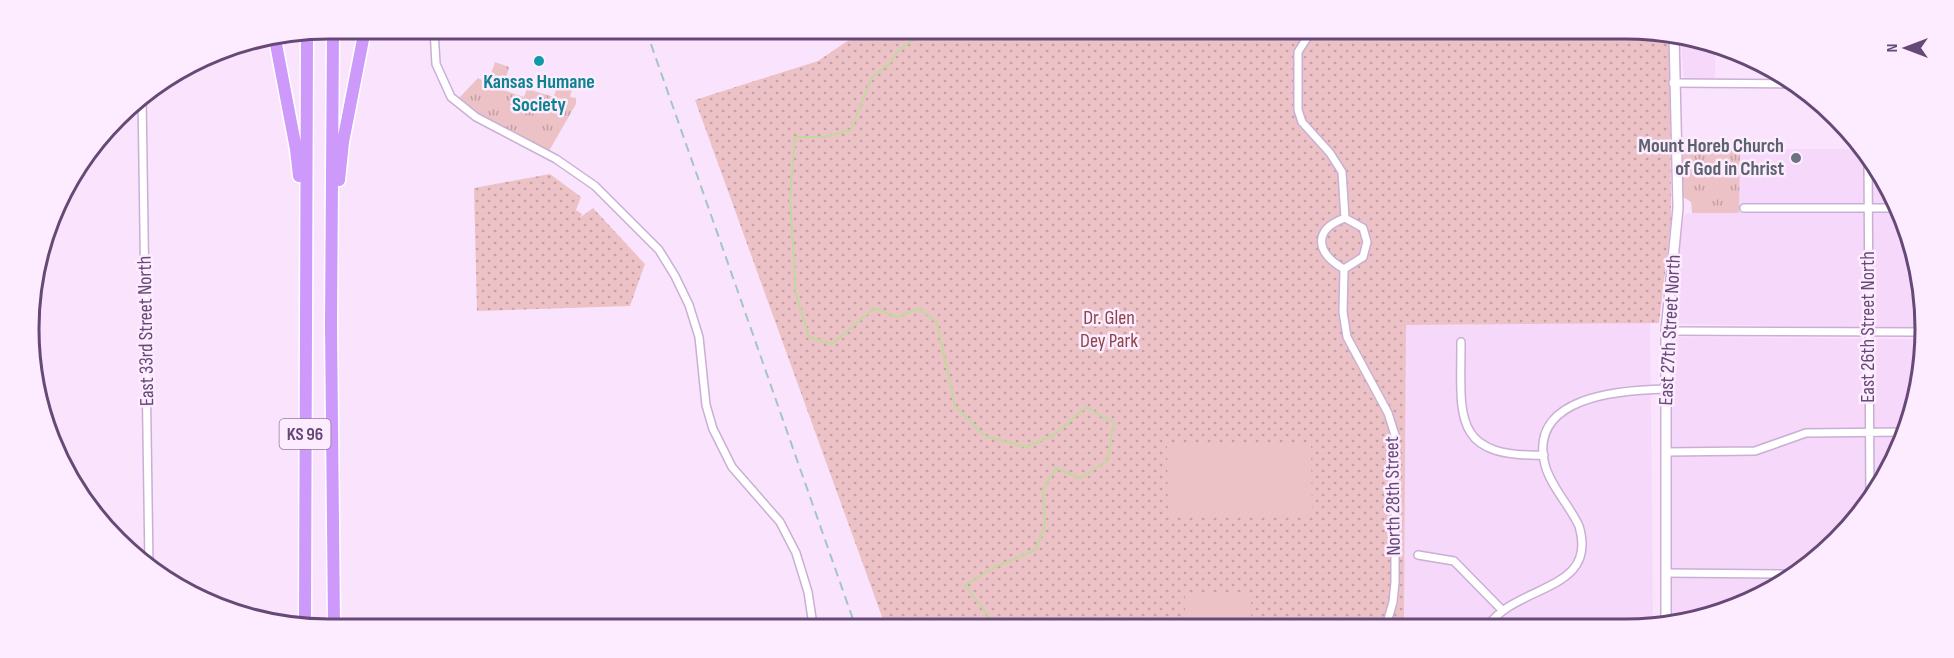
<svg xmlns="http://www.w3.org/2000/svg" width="1954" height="658" viewBox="0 0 1954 658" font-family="'Sofia Sans Condensed',sans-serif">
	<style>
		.residential { fill: #f5d8fa }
		.grass { fill: url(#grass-tufts) }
		.park { fill: url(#park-dots) }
		.garden { fill: #ecc2c7 }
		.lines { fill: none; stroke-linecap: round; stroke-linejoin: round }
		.stream { stroke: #c0da9e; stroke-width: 2 }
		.street-casing { stroke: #caafd4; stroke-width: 10 }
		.secondary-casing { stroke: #ceaed9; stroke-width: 12 }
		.highway-casing { stroke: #fff; stroke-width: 15 }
		.street { stroke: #fff; stroke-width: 7 }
		.secondary { stroke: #fff; stroke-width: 9 }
		.highway { stroke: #cd99fa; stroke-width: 12 }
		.rail { stroke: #a2c7c1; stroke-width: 2; stroke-dasharray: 9 6; stroke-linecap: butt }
		.culture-dot { fill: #0f9aa8; stroke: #fdecff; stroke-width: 2 }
		.worship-dot { fill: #6b7280; stroke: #fdecff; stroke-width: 2 }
		.labels { text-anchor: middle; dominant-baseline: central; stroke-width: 5; stroke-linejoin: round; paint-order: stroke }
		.shield { fill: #fdecff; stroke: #937aa0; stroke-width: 1.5 }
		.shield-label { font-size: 18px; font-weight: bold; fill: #664977 }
		.culture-label { font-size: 20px; font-weight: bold; fill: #0d838f; stroke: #fdecff }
		.worship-label { font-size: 20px; font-weight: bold; fill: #5b616d; stroke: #fdecff; text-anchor: end }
		.park-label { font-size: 20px; fill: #8a4546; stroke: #fdecff }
		.street-label { font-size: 20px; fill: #664977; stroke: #fdecff }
		.rim { fill: none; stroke: #664977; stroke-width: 3 }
	</style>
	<defs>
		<pattern id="grass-tufts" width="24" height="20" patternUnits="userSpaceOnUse" patternTransform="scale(1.5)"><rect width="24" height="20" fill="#ecc2c7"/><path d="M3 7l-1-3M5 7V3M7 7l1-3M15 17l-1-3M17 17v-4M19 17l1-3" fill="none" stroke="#c3a0a6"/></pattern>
		<pattern id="park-dots" width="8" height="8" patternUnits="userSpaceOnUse" patternTransform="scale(1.5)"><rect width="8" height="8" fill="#ecc2c7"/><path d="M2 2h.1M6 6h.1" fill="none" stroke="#c3a0a6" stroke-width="1.8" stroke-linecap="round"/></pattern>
	</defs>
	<rect width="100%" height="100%" fill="#fae4fd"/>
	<path class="residential" d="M 1681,34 L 1715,47 L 1715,78 L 1686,79 L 1683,76 Z
		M 1740,149 L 1862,149 L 1875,162 L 1920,271 L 1920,328 L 1676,324 L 1672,303 L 1683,219 L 1686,214 L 1692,213 L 1739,213 Z
		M 1650,323 L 1653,627 L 1404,626 L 1406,325 Z
		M 1677,337 L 1920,339 L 1920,388 L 1885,479 L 1837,542 L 1758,598 L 1671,625 L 1671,347 Z"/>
	<path class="grass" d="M 495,62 L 509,67 L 503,90 L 524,97 L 527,89 L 554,97 L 556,88 L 562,90 L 564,81 L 573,84 L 570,97 L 576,98 L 576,104 L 549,151 L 478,113 L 459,98 L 478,78 L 488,83 Z
		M 1683,148 L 1740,149 L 1739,213 L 1692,213 L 1691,202 L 1683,197 Z"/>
	<path class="park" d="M 862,31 L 1670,34 L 1671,222 L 1659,323 L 1406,325 L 1404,626 L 885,625 L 695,100 L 818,61 Z
		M 550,174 L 581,197 L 576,210 L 582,214 L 581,217 L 593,208 L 645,264 L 630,306 L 477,311 L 474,188 Z"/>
	<path class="garden" d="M 1311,444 L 1312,516 L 1168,517 L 1167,445 Z
		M 1185,593 L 1251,593 L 1251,626 L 1185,626 Z"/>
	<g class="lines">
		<path class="stream" d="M 924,31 L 897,52 L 889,64 L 872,77 L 851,130 L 823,137 L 795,137 L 790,199 L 796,294 L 809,337 L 832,344 L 874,308 L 897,317 L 920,308 L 937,323 L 955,406 L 985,436 L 1026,447 L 1055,434 L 1086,407 L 1114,423 L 1107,461 L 1080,478 L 1056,468 L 1043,489 L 1045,526 L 1035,550 L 995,567 L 965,585 L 995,625"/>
		<g class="street-casing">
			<path id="street" d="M 434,29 L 436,64 L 451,97 L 476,117 L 556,159 L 595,186 L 659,250 L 675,276 L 689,305 L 699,337 L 706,405 L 713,429 L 732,467 L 780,522 L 796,553 L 808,592 L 813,625
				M 1310,33 L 1298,52 L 1298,110 L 1302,122 L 1330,153 L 1342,172 L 1345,218
				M 1673,83 L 1797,84
				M 142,96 L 149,566
				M 1868,155 L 1870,500
				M 1744,208 L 1894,208
				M 1345,218 L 1363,228 L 1367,242 L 1363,257 L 1344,269 C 1316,253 1312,230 1345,218 Z
				M 1344,269 L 1343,312 L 1347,337 L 1388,413 L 1395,435 L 1395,582 L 1393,602 L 1386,626
				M 1666,331 L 1920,332
				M 1461,342 C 1461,416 1451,458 1544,455
				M 1666,452 L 1755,451 L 1806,433 L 1903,432
				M 1418,555 L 1454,561 L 1502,610
				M 1666,573 L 1792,574
				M 1488,626 C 1516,584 1599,592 1579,526 C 1570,506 1551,487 1545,465 C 1527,396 1621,390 1666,389"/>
		</g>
		<g class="secondary-casing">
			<path id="secondary" d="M 1666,626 L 1666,331 L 1678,208 L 1674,34"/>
		</g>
		<g class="highway-casing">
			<path id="highway" d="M 333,29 L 331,325 L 334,624
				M 275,39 L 296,149 L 299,176
				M 339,180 L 343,142 L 365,29
				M 305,624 L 307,33"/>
		</g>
		<use href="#street" class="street"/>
		<use href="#secondary" class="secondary"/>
		<use href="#highway" class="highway"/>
		<path class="rail" d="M 646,30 L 855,625"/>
	</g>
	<circle class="culture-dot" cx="539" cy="61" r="6"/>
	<circle class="worship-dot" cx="1796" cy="158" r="6"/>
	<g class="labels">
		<rect class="shield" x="279.5" y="419" width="51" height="30" rx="4.5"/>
		<g class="shield-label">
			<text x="305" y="434">KS 96</text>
		</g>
		<g class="culture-label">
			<text x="539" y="82">Kansas Humane<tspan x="539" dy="23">Society</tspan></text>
		</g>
		<g class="worship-label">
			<text x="1784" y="146">Mount Horeb Church<tspan x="1784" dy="23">of God in Christ</tspan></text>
		</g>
		<g class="park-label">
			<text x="1109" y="318">Dr. Glen<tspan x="1109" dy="23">Dey Park</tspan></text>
		</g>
		<g class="street-label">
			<text transform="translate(1868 327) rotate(-90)">East 26th Street North</text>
			<text transform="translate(1670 330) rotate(-87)">East 27th Street North</text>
			<text transform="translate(146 331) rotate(-91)">East 33rd Street North</text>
			<text transform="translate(1393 496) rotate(-91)">North 28th Street</text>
		</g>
	</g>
	<path d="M0 0H1954V658H0ZM329 39H1625A290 290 0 0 1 1915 329V329A290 290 0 0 1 1625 619H329A290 290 0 0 1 39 329V329A290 290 0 0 1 329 39Z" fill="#fdecff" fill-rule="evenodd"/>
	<path class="rim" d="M329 39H1625A290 290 0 0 1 1915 329V329A290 290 0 0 1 1625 619H329A290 290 0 0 1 39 329V329A290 290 0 0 1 329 39Z"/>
	<g transform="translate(1906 48) rotate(270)" stroke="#fdecff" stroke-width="4.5" paint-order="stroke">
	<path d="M0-4.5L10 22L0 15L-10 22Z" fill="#664977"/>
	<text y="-9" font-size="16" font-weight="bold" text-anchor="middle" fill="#664977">N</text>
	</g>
</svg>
